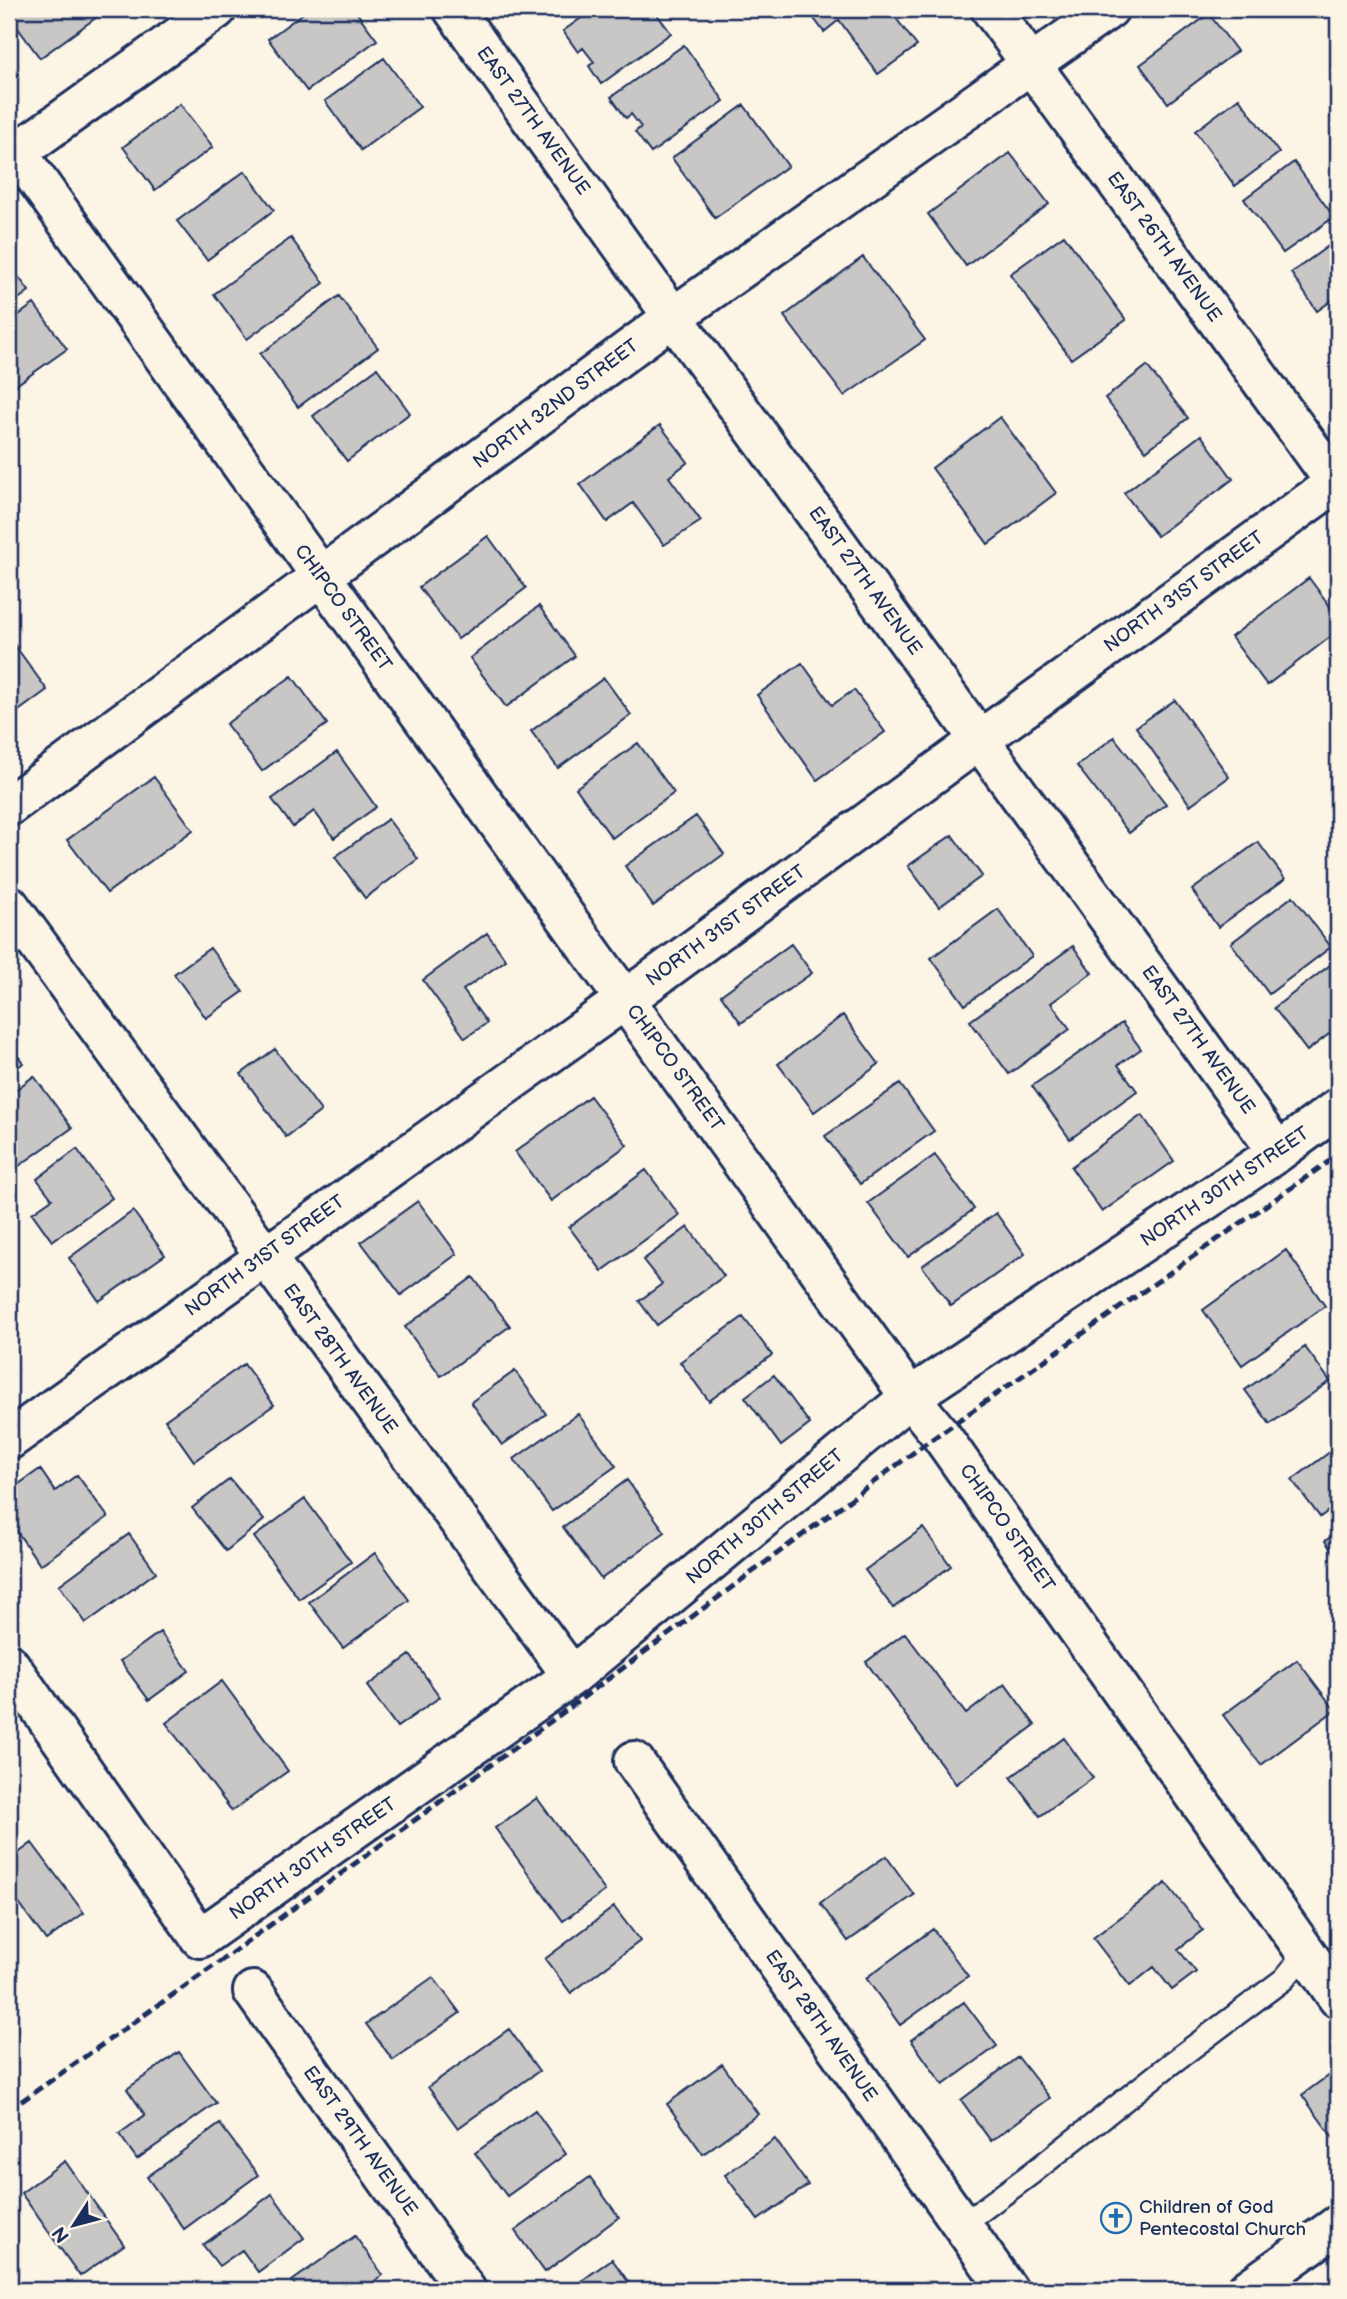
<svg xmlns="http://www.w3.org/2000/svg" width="1347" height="2299" viewBox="0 0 1347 2299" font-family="'Balsamiq Sans',sans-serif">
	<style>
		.building { fill: #c8c7c6; stroke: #1b2f5e; stroke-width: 2 }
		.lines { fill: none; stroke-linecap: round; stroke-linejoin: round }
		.lane-casing { stroke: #1b2f5e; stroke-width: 26 }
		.street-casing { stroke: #1b2f5e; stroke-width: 44 }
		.secondary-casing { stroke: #1b2f5e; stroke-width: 44 }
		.lane { stroke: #fcf5e5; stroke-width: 21 }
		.street { stroke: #fcf5e5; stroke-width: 38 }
		.secondary { stroke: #fcf5e5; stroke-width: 38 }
		.rail { stroke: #1b2f5e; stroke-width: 5; stroke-dasharray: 10 5; stroke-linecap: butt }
		.labels { text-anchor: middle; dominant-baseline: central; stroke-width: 7; stroke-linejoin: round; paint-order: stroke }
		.street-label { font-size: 19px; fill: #1b2f5e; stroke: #fcf5e5 }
		.poi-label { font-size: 19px; fill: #1b2f5e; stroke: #fcf5e5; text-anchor: start }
	</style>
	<rect width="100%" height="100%" fill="#fcf5e5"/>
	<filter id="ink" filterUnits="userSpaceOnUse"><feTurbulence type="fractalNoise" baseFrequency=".0143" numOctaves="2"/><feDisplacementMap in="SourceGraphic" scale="14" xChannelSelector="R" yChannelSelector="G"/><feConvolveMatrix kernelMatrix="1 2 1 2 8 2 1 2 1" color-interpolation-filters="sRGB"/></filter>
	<g filter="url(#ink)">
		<path class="building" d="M 9,9 L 108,9 L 40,58 L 9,16 Z
			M 309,9 L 354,9 L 377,40 L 307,91 L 268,39 Z
			M 594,9 L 653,9 L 671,33 L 601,84 L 589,66 L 594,62 L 583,48 L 578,52 L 563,31 Z
			M 807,9 L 889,9 L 917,46 L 878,74 L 839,20 L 824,32 Z
			M 1209,14 L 1237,51 L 1168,103 L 1140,65 Z
			M 684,45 L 724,101 L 651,153 L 635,132 L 641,127 L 631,114 L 626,118 L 611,97 Z
			M 384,58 L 420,107 L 361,150 L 325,101 Z
			M 1239,98 L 1279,153 L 1235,186 L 1195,131 Z
			M 180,104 L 213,147 L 155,190 L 123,147 Z
			M 744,105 L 788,166 L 715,218 L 672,158 Z
			M 1010,153 L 1049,204 L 966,266 L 928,214 Z
			M 1294,162 L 1334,217 L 1283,253 L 1244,199 Z
			M 245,171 L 274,210 L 207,260 L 177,221 Z
			M 1064,235 L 1126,320 L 1071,359 L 1010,274 Z
			M 291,238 L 324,283 L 247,339 L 214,294 Z
			M 1338,239 L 1338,296 L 1317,311 L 1291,273 Z
			M 863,257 L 925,340 L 844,396 L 784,316 Z
			M 9,264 L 29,291 L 9,306 Z
			M 339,296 L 378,348 L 298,407 L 260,354 Z
			M 34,304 L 67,349 L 9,390 L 9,322 Z
			M 1147,366 L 1188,418 L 1146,451 L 1105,398 Z
			M 377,368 L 410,413 L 347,461 L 313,416 Z
			M 1000,417 L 1056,493 L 988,544 L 932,468 Z
			M 660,425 L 688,462 L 669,477 L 701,521 L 664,545 L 633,503 L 607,522 L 580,484 Z
			M 1201,435 L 1233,479 L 1157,536 L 1124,493 Z
			M 488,536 L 526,588 L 458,639 L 419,587 Z
			M 1309,578 L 1338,617 L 1338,631 L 1267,685 L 1231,637 Z
			M 539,606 L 575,656 L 506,707 L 470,658 Z
			M 9,637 L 47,690 L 9,718 Z
			M 802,663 L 832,705 L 854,690 L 885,732 L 817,780 L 757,695 Z
			M 292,676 L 327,724 L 262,771 L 226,724 Z
			M 604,678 L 631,715 L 558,768 L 531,731 Z
			M 1175,700 L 1229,777 L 1190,805 L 1136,727 Z
			M 1114,737 L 1166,804 L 1129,833 L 1077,766 Z
			M 638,743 L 674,793 L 612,838 L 576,788 Z
			M 337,752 L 376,807 L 334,838 L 314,811 L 293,827 L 272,799 Z
			M 1338,767 L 1338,782 L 1331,772 Z
			M 154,777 L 193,830 L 107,893 L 67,840 Z
			M 696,816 L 724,854 L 653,906 L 625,866 Z
			M 388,819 L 418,859 L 365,898 L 335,857 Z
			M 952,835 L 982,876 L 939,907 L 908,866 Z
			M 1258,842 L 1285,879 L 1218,927 L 1192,890 Z
			M 1293,896 L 1331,947 L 1269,994 L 1231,943 Z
			M 998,909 L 1032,956 L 965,1005 L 931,958 Z
			M 487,933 L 506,960 L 463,990 L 487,1023 L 465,1038 L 423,980 Z
			M 791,944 L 812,973 L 741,1023 L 721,995 Z
			M 1073,946 L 1092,973 L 1051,1003 L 1070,1029 L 1009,1074 L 970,1021 Z
			M 210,948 L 243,992 L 206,1018 L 174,974 Z
			M 1338,959 L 1338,1027 L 1307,1051 L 1274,1008 Z
			M 843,1015 L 879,1064 L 814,1112 L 778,1064 Z
			M 1122,1023 L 1141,1049 L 1118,1065 L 1137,1091 L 1070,1139 L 1032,1086 Z
			M 9,1043 L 23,1063 L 9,1074 Z
			M 275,1049 L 321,1111 L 286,1137 L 241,1074 Z
			M 34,1076 L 72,1128 L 9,1173 L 9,1095 Z
			M 900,1084 L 934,1131 L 860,1184 L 825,1136 Z
			M 590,1096 L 627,1145 L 551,1201 L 515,1152 Z
			M 1142,1115 L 1174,1161 L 1102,1212 L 1071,1167 Z
			M 77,1149 L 112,1198 L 52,1241 L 32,1213 L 52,1199 L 37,1179 Z
			M 935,1155 L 974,1209 L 908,1257 L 868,1203 Z
			M 646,1170 L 679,1215 L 602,1271 L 569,1227 Z
			M 418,1201 L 457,1254 L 401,1295 L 361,1242 Z
			M 133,1211 L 165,1255 L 99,1301 L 69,1258 Z
			M 996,1213 L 1025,1254 L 951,1306 L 922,1266 Z
			M 688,1227 L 724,1276 L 657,1325 L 639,1301 L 662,1284 L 643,1260 Z
			M 1286,1250 L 1325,1306 L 1242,1365 L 1203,1310 Z
			M 473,1277 L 510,1326 L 441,1376 L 405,1327 Z
			M 743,1317 L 772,1355 L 709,1401 L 680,1362 Z
			M 1305,1347 L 1330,1381 L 1270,1424 L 1245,1390 Z
			M 244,1364 L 274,1405 L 194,1461 L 165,1420 Z
			M 515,1371 L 546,1414 L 502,1445 L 471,1402 Z
			M 774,1375 L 810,1424 L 781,1446 L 745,1397 Z
			M 578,1414 L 616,1466 L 552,1511 L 514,1459 Z
			M 1338,1446 L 1338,1504 L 1320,1517 L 1292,1480 Z
			M 40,1469 L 55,1491 L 77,1475 L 108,1517 L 40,1565 L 9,1520 L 9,1491 Z
			M 230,1479 L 264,1520 L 226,1551 L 192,1508 Z
			M 627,1480 L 665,1532 L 601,1579 L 563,1527 Z
			M 305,1499 L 351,1562 L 299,1599 L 254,1537 Z
			M 923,1528 L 951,1566 L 893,1608 L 865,1570 Z
			M 1338,1532 L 1338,1559 L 1325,1541 Z
			M 129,1534 L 156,1572 L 86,1623 L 59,1585 Z
			M 375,1553 L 409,1600 L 343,1648 L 309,1602 Z
			M 160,1632 L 189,1671 L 149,1700 L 120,1661 Z
			M 905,1633 L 966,1714 L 1005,1684 L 1035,1725 L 956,1784 L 866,1662 Z
			M 410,1655 L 440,1697 L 397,1727 L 367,1686 Z
			M 1297,1660 L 1335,1710 L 1261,1765 L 1223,1715 Z
			M 222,1681 L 288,1771 L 232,1811 L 166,1723 Z
			M 1064,1738 L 1093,1778 L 1040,1816 L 1011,1777 Z
			M 537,1798 L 605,1891 L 563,1921 L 495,1828 Z
			M 32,1843 L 84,1913 L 46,1940 L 9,1890 L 9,1860 Z
			M 886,1856 L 914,1895 L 848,1941 L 820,1903 Z
			M 1166,1883 L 1203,1930 L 1178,1949 L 1196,1972 L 1172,1990 L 1154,1967 L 1130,1986 L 1093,1938 Z
			M 614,1907 L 640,1941 L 571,1993 L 545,1959 Z
			M 933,1929 L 968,1976 L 900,2025 L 866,1978 Z
			M 433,1977 L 460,2013 L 393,2060 L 366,2024 Z
			M 964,2002 L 997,2046 L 943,2085 L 911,2040 Z
			M 509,2029 L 539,2071 L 458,2128 L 428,2087 Z
			M 179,2052 L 216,2103 L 137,2159 L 119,2134 L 145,2115 L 127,2089 Z
			M 1018,2057 L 1050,2098 L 991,2141 L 961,2100 Z
			M 722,2064 L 758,2114 L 703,2154 L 667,2104 Z
			M 1333,2072 L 1338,2079 L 1338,2140 L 1336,2142 L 1302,2095 Z
			M 535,2110 L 566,2154 L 507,2196 L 475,2153 Z
			M 220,2124 L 258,2175 L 184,2229 L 147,2177 Z
			M 775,2139 L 808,2185 L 758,2220 L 725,2175 Z
			M 65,2161 L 124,2245 L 80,2276 L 21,2193 Z
			M 590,2177 L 619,2217 L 545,2272 L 515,2231 Z
			M 272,2194 L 304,2238 L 258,2272 L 242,2250 L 219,2266 L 203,2245 Z
			M 355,2236 L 383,2275 L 363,2290 L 298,2290 L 292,2281 Z
			M 612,2259 L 634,2290 L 569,2290 Z"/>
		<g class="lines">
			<g class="lane-casing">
				<path id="lane" d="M 962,2225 L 1032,2173 L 1173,2062 L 1284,1979 L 1306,1952"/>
			</g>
			<g class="street-casing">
				<path id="street" d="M 453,9 L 673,317 L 1278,1152
					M 9,141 L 910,1397 L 940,1434 L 1338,1998
					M 9,158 L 217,9
					M 9,806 L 673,317 L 1109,9
					M 9,905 L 572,1676
					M 9,1440 L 626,999 L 981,739 L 1338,481
					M 9,1664 L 200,1938 L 572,1676 L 910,1397 L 1278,1152 L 1338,1108
					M 634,1761 L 1008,2290
					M 253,1991 L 466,2290"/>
			</g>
			<g class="secondary-casing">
				<path id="secondary" d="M 991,9 L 1338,486
					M 1247,2290 L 1338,2225"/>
			</g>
			<use href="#lane" class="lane"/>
			<use href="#street" class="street"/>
			<use href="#secondary" class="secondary"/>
			<path class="rail" d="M 9,2110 L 211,1968 L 565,1711 L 925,1444 L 1338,1155"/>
		</g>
	</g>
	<defs>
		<g id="church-ring" transform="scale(1.575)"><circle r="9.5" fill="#fcf5e5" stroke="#1f6fb2" stroke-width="1.5"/><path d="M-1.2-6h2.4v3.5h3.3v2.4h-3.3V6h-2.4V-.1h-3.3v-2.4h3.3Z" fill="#1f6fb2"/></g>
	</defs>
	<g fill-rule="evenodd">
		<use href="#church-ring" x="1116" y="2218"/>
	</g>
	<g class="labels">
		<g class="street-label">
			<text transform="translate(533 121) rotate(54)">EAST 27TH AVENUE</text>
			<text transform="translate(1164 247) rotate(54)">EAST 26TH AVENUE</text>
			<text transform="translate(556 404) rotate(-37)">NORTH 32ND STREET</text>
			<text transform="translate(865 581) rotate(54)">EAST 27TH AVENUE</text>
			<text transform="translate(1184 592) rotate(-36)">NORTH 31ST STREET</text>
			<text transform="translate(343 608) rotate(54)">CHIPCO STREET</text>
			<text transform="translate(726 926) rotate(-36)">NORTH 31ST STREET</text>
			<text transform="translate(1198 1040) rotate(54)">EAST 27TH AVENUE</text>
			<text transform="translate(675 1068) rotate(54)">CHIPCO STREET</text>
			<text transform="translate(1225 1187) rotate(-34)">NORTH 30TH STREET</text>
			<text transform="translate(265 1256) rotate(-36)">NORTH 31ST STREET</text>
			<text transform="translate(340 1359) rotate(54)">EAST 28TH AVENUE</text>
			<text transform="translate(765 1517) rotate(-40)">NORTH 30TH STREET</text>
			<text transform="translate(1007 1528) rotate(55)">CHIPCO STREET</text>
			<text transform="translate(313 1859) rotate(-35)">NORTH 30TH STREET</text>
			<text transform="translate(821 2026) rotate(55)">EAST 28TH AVENUE</text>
			<text transform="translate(360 2141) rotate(54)">EAST 29TH AVENUE</text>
		</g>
		<g class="poi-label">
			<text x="1139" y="2207">Children of God<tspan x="1139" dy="22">Pentecostal Church</tspan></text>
		</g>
	</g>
	<rect width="1347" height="2299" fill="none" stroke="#fcf5e5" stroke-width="35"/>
	<rect x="18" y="18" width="1312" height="2264" fill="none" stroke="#1b2f5e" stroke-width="2.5" filter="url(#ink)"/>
	<g transform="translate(74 2225) rotate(234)" stroke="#fcf5e5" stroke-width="5" paint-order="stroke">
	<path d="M0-5L12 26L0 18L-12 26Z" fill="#1b2f5e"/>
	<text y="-10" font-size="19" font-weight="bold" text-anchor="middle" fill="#1b2f5e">N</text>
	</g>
</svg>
